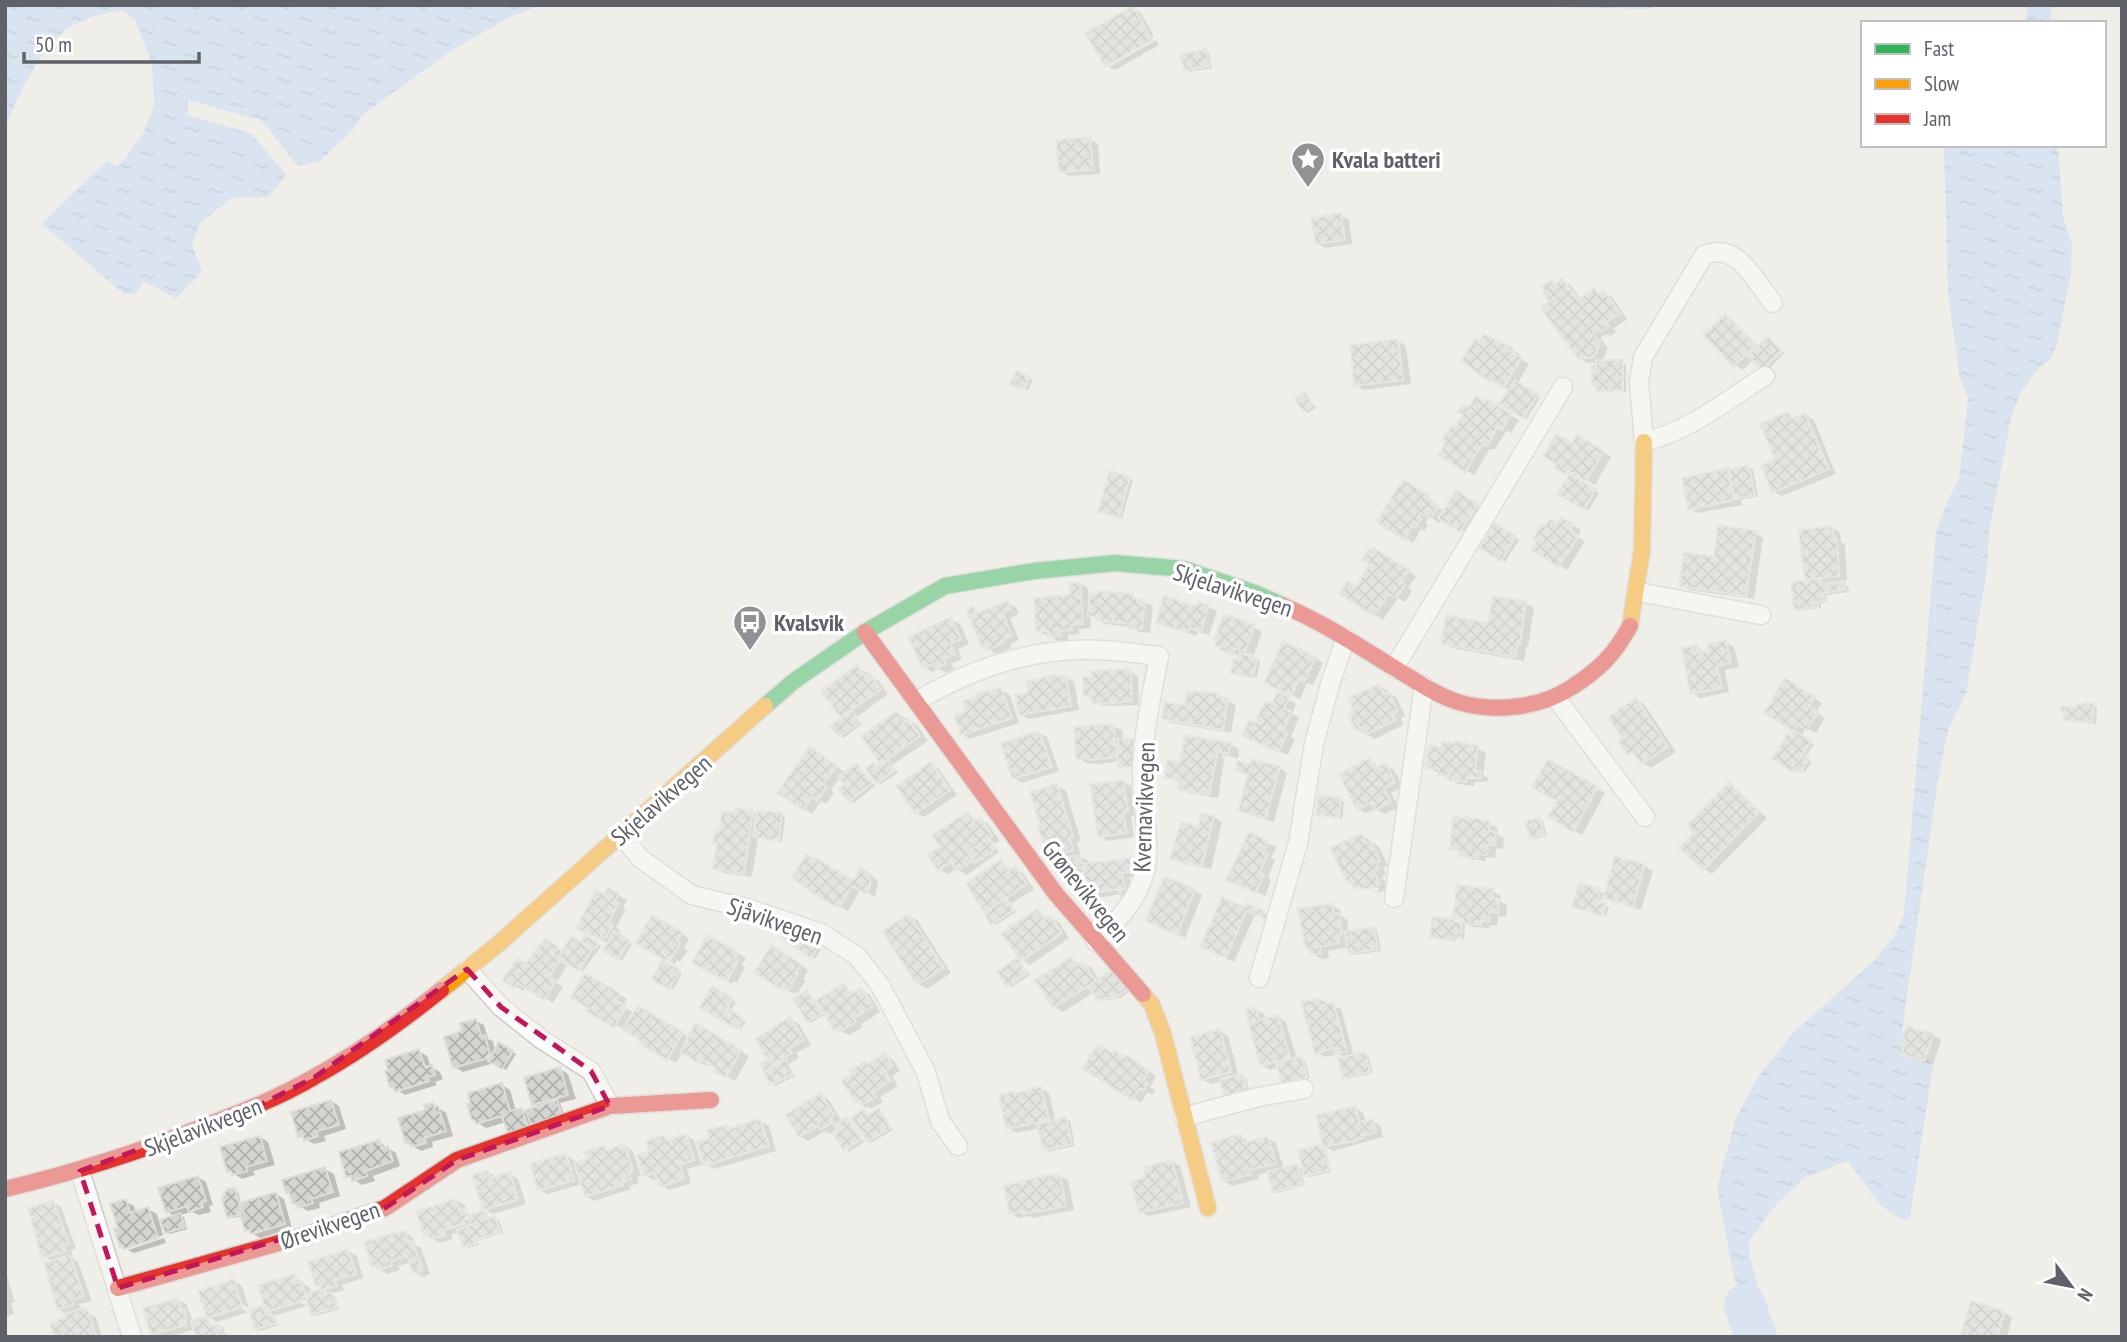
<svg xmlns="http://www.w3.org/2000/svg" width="2127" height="1342" viewBox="0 0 2127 1342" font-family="'PT Sans Narrow',sans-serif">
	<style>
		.water { fill: url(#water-ripples) }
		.shadow { fill: #0003 }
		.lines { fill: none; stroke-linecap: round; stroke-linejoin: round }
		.river { stroke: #bed7f8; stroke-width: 42 }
		.building { fill: url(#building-cross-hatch); stroke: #deddd8; stroke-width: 2 }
		.street-casing { stroke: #cbcbca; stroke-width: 21 }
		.fast-casing { stroke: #cccccb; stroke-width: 19 }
		.slow-casing { stroke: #cccccb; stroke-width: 19 }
		.jam-casing { stroke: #cccccb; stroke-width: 19 }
		.street { stroke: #fdfcfc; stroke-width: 18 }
		.fast { stroke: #30b455; stroke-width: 16 }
		.slow { stroke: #ff9f0a; stroke-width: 16 }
		.jam { stroke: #e5322d; stroke-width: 16 }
		.marked { fill: none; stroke: #c2185b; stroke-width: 5; stroke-dasharray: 14 9; stroke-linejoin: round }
		.labels { text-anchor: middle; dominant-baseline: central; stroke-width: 7; stroke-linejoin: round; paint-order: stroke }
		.poi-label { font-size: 24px; font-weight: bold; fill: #5f6168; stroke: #fff; text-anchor: start }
		.street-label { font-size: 24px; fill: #5f6168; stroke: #fff }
	</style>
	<defs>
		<pattern id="water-ripples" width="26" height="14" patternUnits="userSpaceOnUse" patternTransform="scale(1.75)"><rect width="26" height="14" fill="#bed7f8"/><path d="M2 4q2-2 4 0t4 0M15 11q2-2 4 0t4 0" fill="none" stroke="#9eb2cd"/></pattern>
		<pattern id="building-cross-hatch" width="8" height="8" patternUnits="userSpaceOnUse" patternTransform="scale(1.75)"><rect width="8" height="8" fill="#d5d5d2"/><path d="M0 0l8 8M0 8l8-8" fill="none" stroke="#b0b0ae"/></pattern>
	</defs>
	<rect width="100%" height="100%" fill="#efeee9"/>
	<path class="water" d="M 5,5 L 542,5 L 511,16 L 448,53 L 364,114 L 349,134 L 320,161 L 298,166 L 261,120 L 188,100 L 188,115 L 252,134 L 286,175 L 268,197 L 231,198 L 200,223 L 192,245 L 202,271 L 176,299 L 144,281 L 135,294 L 123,293 L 42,224 L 103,164 L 108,161 L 116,166 L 120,165 L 143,134 L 154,106 L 152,63 L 135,20 L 122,10 C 104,14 86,17 70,27 C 38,50 20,93 5,128 Z
		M 1550,5 L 1664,5 L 1645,9 L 1555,7 Z
		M 2028,5 L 2052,5 L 2050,23 L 2025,23 Z
		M 1944,145 L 2058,145 L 2063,217 L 2072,244 L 2071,272 L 2057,344 L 2050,359 L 2037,370 L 2021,392 L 2012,414 L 1989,531 L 1987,570 L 1966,693 L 1948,730 L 1938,780 L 1902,1031 L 1923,1060 L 1929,1061 L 1933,1065 L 1910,1217 L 1905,1220 C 1879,1211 1864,1182 1848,1161 L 1804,1178 L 1776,1205 L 1749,1241 L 1750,1258 L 1762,1299 L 1745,1305 L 1734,1278 L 1717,1187 L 1736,1118 L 1757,1078 L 1794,1032 L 1875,960 L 1896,934 L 1904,913 L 1936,532 L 1948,499 L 1959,480 L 1968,399 L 1959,374 L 1948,292 Z"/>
	<path class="shadow" d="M 1133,8 L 1141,13 L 1154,36 L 1108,63 L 1108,67 L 1106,66 Z
		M 1156,40 L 1159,45 L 1115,70 L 1109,67 Z
		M 1205,51 L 1209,53 L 1212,68 L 1189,72 L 1185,70 Z
		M 1090,139 L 1098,144 L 1100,174 L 1069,176 L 1060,171 Z
		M 1340,215 L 1349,220 L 1352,244 L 1326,248 L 1317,243 Z
		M 1551,281 L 1557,284 L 1562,281 L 1571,285 L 1581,300 L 1594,290 L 1601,294 L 1603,292 L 1612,297 L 1627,319 L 1614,328 L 1616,332 L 1610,336 L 1606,334 L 1600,338 L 1608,348 L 1602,362 L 1626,364 L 1626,392 L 1601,392 L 1594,385 L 1598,362 L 1588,363 L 1579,358 L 1551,302 Z
		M 1726,316 L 1734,321 L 1760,347 L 1771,341 L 1784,353 L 1767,371 L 1754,359 L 1743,370 L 1735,365 Z
		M 1485,336 L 1520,354 L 1518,357 L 1529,364 L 1518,383 L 1540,397 L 1527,419 L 1502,403 L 1510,390 L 1491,381 L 1463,361 Z
		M 1398,341 L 1406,346 L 1411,384 L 1364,390 L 1356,385 Z
		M 1017,373 L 1033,380 L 1028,391 L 1012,383 Z
		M 1305,394 L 1316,408 L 1308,413 L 1304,411 Z
		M 1488,402 L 1519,420 L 1511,433 L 1507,430 L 1495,449 L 1490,449 L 1474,475 L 1440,454 L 1470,410 Z
		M 1788,414 L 1796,419 L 1805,415 L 1814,420 L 1836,474 L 1782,496 L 1774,492 Z
		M 1578,437 L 1611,457 L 1595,485 L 1577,474 L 1574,478 L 1599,493 L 1588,511 L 1560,493 L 1571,475 L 1557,467 Z
		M 1749,467 L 1753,469 L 1758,496 L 1741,500 L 1742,505 L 1698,513 L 1690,509 Z
		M 1129,478 L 1133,480 L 1122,518 L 1103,513 Z
		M 1403,482 L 1437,503 L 1436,505 L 1444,511 L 1456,492 L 1480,507 L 1464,532 L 1442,518 L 1439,523 L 1429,516 L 1425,523 L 1428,525 L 1424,531 L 1421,529 L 1413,543 L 1378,522 Z
		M 1562,519 L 1581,530 L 1577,537 L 1585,541 L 1567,570 L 1533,550 L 1559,526 Z
		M 1495,525 L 1519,540 L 1505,562 L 1481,547 Z
		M 1832,528 L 1840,532 L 1841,542 L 1845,544 L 1847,580 L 1825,583 L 1825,587 L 1844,584 L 1848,586 L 1849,592 L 1826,595 L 1827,602 L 1821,603 L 1821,608 L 1800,611 L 1796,609 L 1807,582 L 1800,532 Z
		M 1755,533 L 1763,538 L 1754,599 L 1689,590 L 1681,585 Z
		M 1374,550 L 1416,576 L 1408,588 L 1412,591 L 1405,602 L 1398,598 L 1383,620 L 1342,594 L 1357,588 L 1372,564 Z
		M 1080,584 L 1088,588 L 1089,604 L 1132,596 L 1153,606 L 1150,633 L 1140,632 L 1132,627 L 1105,624 L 1090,615 L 1091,628 L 1079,629 L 1079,634 L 1068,635 L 1068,640 L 1058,641 L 1038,631 L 1072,597 Z
		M 1008,603 L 1016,608 L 1019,614 L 1010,618 L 1019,640 L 1010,644 L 1011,648 L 997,654 L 984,647 L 973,608 L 981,613 Z
		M 1525,603 L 1534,608 L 1528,647 L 1526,647 L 1524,661 L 1451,648 L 1443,643 L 1490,625 Z
		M 1208,607 L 1217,611 L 1209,635 L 1198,632 L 1196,636 L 1158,622 L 1198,608 Z
		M 951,619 L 960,624 L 969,644 L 958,649 L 962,659 L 951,664 L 954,669 L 946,673 L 939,669 L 932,672 L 924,667 Z
		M 1254,627 L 1262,632 L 1254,655 L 1244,652 L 1243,656 L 1260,661 L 1257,678 L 1236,674 L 1240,657 L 1226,649 Z
		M 1726,642 L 1734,647 L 1739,667 L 1725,670 L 1729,692 L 1700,698 L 1692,693 L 1697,647 L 1706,653 Z
		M 1315,658 L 1323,663 L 1313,685 L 1307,683 L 1300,699 L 1274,687 Z
		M 857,667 L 878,680 L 888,694 L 857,717 L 862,724 L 843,738 L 840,736 Z
		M 1130,671 L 1138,676 L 1139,705 L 1102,706 L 1085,695 Z
		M 1055,675 L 1059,678 L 1066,677 L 1074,682 L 1079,710 L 1029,719 L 1020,714 L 1030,694 Z
		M 1786,681 L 1822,703 L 1816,712 L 1825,718 L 1816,733 L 1806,728 L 1801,737 L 1814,745 L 1804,759 L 1812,762 L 1805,772 L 1799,769 L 1797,772 L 1774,758 L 1797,731 L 1766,712 Z
		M 1379,685 L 1397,698 L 1405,716 L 1401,718 L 1403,725 L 1375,739 L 1356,729 Z
		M 1001,690 L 1010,695 L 1019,723 L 970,739 L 962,734 L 968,712 Z
		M 1189,693 L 1217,695 L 1236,705 L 1231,733 L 1172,723 L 1164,719 L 1187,707 Z
		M 1288,699 L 1296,704 L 1292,714 L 1299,718 L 1291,737 L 1295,739 L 1288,755 L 1252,740 L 1256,726 L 1273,706 Z
		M 1637,700 L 1645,705 L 1676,752 L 1651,768 L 1642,763 L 1638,757 L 1629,753 L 1625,739 Z
		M 2093,705 L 2097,707 L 2096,724 L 2065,719 Z
		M 897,713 L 917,725 L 928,741 L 892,765 L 898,773 L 881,784 L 877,782 L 874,765 L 877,767 L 885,764 L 881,762 Z
		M 1113,726 L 1122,730 L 1123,741 L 1137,743 L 1137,768 L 1123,768 L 1120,766 L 1120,761 L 1098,764 L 1086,763 L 1078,758 Z
		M 1038,732 L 1047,737 L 1059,771 L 1022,783 L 1014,778 Z
		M 1231,745 L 1239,749 L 1238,758 L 1222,755 L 1224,760 L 1218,798 L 1189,793 L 1180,788 L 1181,783 L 1166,777 L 1181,764 Z
		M 1477,748 L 1486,753 L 1483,775 L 1488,778 L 1488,781 L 1475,782 L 1474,786 L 1458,784 L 1427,767 L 1443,749 Z
		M 819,754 L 846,773 L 856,765 L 875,786 L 854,803 L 850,801 L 846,785 L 840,777 L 831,790 L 834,793 L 826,804 L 821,801 L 812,814 L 804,809 Z
		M 1369,760 L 1379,768 L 1385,765 L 1394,770 L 1403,787 L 1391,793 L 1399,807 L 1385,814 L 1376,809 L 1366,813 L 1358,809 Z
		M 1549,761 L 1605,793 L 1582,835 L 1550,817 L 1559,800 Z
		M 931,764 L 939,769 L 957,795 L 924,817 L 916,813 Z
		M 1279,768 L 1287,773 L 1274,822 L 1249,815 L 1240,810 L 1250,776 L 1237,770 Z
		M 1122,781 L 1131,786 L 1135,816 L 1131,816 L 1134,837 L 1108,841 L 1100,836 Z
		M 1729,784 L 1737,789 L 1767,818 L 1712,874 L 1704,869 L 1697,833 Z
		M 1057,786 L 1066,791 L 1081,841 L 1077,842 L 1081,857 L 1089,861 L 1090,864 L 1130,860 L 1138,864 L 1140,876 L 1129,877 L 1135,903 L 1122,894 L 1085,900 L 1076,895 L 1087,880 L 1085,872 L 1079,873 L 1071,868 L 1069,857 L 1058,859 L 1050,854 L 1042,826 Z
		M 1341,800 L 1344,802 L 1342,819 L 1318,814 Z
		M 753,812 L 758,815 L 782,815 L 785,817 L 782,842 L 758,838 L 752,877 L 724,873 L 715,868 L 720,833 L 736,815 Z
		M 968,814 L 978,821 L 980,819 L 988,824 L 1000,841 L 994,844 L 999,852 L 967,875 L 956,869 L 948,874 L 939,870 L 942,847 Z
		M 1214,817 L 1222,822 L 1211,869 L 1180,863 L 1172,858 L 1199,828 Z
		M 1540,819 L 1543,821 L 1547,836 L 1535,839 L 1531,837 Z
		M 1485,822 L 1498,828 L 1497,834 L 1504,838 L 1503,849 L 1496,848 L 1495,858 L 1486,857 L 1486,861 L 1470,859 L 1452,849 Z
		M 1249,835 L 1276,847 L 1271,858 L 1275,860 L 1268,878 L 1271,880 L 1265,896 L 1237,884 Z
		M 1362,835 L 1379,847 L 1388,866 L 1383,868 L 1386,874 L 1382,876 L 1388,889 L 1379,893 L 1362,890 L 1378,892 L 1379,888 L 1359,886 L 1359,889 L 1349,883 Z
		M 1001,862 L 1012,871 L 1015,868 L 1023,873 L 1034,889 L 1011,904 L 1016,912 L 996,925 L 993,923 Z
		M 1644,866 L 1653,871 L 1641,910 L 1613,902 L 1602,896 L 1600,904 L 1609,907 L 1606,916 L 1578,908 L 1600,891 L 1606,894 Z
		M 870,874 L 878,881 L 875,897 L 861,889 L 848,911 L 813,892 L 854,882 Z
		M 609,890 L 627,900 L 623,907 L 626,909 L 616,927 L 620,931 L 618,935 L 632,944 L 622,961 L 605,951 L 609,944 L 578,927 L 605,897 Z
		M 1194,890 L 1202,895 L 1185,938 L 1158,926 Z
		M 1492,891 L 1501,896 L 1500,901 L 1507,906 L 1506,917 L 1498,916 L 1497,926 L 1489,925 L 1489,928 L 1473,927 L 1455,917 Z
		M 1331,905 L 1340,910 L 1341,916 L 1347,920 L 1349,933 L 1374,928 L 1377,930 L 1381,951 L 1354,955 L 1350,953 L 1349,947 L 1328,951 L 1329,958 L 1321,959 L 1313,954 L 1307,948 Z
		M 1245,910 L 1263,913 L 1271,917 L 1270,921 L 1255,914 L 1234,962 L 1210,951 Z
		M 1037,911 L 1048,919 L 1050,918 L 1059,922 L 1069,938 L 1030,965 L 1022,960 Z
		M 909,916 L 917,920 L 951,973 L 927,989 L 919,984 Z
		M 652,917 L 689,938 L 684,948 L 688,950 L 680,962 L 677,960 L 675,964 L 638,942 Z
		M 1454,920 L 1457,924 L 1465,924 L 1464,939 L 1456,938 L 1455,941 L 1431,937 Z
		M 800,935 L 821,949 L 815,959 L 784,937 Z
		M 708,937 L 746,958 L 742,965 L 745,967 L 737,983 L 733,981 L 732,984 L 694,963 Z
		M 586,938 L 601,946 L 583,971 L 562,958 L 560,961 L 567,966 L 556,983 L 563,987 L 553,1003 L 526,986 L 523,991 L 505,979 L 526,965 L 545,941 L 563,952 L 582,945 Z
		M 772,947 L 808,970 L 803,979 L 806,980 L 797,994 L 794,992 L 793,994 L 756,972 Z
		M 1071,959 L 1081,965 L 1083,964 L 1092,968 L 1099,981 L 1130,991 L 1121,998 L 1103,1001 L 1094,992 L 1063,1012 L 1054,1007 Z
		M 1017,960 L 1030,975 L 1012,987 L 1008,985 Z
		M 663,963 L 682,973 L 673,990 L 654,979 Z
		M 585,975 L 627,999 L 623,1006 L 634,1013 L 638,1008 L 690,1038 L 696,1026 L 749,1056 L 735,1081 L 716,1071 L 718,1068 L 709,1062 L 707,1066 L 682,1053 L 676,1063 L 641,1043 L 643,1039 L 588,1011 Z
		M 844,985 L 855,994 L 861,990 L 870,995 L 880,1012 L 861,1024 L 863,1027 L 849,1035 L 836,1029 L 826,1014 L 811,1023 L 808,1021 L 807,992 L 816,1002 Z
		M 712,989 L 736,1002 L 730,1012 L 746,1021 L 741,1029 L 702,1007 Z
		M 1318,999 L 1341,1009 L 1354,1056 L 1364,1053 L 1368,1055 L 1373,1073 L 1348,1079 L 1345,1077 L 1346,1058 L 1338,1054 L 1325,1057 L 1317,1052 Z
		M 1255,1009 L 1264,1014 L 1266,1020 L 1278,1017 L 1286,1022 L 1297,1059 L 1305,1060 L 1310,1078 L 1287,1085 L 1284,1083 L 1279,1067 L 1270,1070 L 1262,1065 Z
		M 790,1019 L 799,1024 L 811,1045 L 796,1053 L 799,1058 L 789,1064 L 795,1076 L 775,1086 L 771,1084 L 762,1064 L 769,1061 L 757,1039 Z
		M 476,1021 L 484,1025 L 488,1039 L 493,1041 L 495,1051 L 500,1044 L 516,1054 L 506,1070 L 494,1063 L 463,1072 L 455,1067 L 465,1033 Z
		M 1220,1031 L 1228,1036 L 1239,1077 L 1246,1078 L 1250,1093 L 1229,1098 L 1226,1096 L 1222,1081 L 1211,1084 L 1202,1079 Z
		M 1933,1035 L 1941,1040 L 1933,1065 L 1904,1054 Z
		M 419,1051 L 427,1056 L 431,1067 L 440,1072 L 443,1079 L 435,1082 L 437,1085 L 405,1095 L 392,1087 Z
		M 885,1055 L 893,1060 L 900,1071 L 892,1076 L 898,1086 L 880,1097 L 883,1102 L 872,1108 L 865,1107 L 857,1102 L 854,1074 L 865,1063 L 869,1065 Z
		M 1113,1055 L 1136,1063 L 1156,1076 L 1150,1087 L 1155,1090 L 1152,1095 L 1148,1092 L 1141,1103 L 1085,1068 Z
		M 560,1069 L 568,1074 L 576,1099 L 560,1103 L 565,1117 L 534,1127 L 506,1122 L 486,1128 L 473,1120 L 502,1085 L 510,1090 L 516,1111 L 522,1110 L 529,1114 L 540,1107 L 533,1104 Z
		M 1041,1088 L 1049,1093 L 1056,1122 L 1066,1119 L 1070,1121 L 1075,1146 L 1048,1152 L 1044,1149 L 1040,1128 L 1016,1133 L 1008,1128 L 1001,1096 Z
		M 820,1095 L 829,1100 L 842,1122 L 847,1119 L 851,1121 L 864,1142 L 849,1152 L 845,1149 L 838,1128 L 830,1134 L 825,1131 L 808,1141 L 800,1136 Z
		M 331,1101 L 339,1106 L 346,1129 L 324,1136 L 326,1141 L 314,1144 L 300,1136 Z
		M 433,1104 L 446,1113 L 453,1136 L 432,1142 L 433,1147 L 421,1151 L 407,1143 Z
		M 1355,1108 L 1363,1113 L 1366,1122 L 1372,1121 L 1381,1126 L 1383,1137 L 1333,1151 L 1325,1146 L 1331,1172 L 1309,1177 L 1302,1173 L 1305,1185 L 1278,1193 L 1274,1191 L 1269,1172 L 1258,1175 L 1259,1179 L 1232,1186 L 1224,1181 L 1240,1135 L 1249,1143 L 1268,1138 L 1276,1143 L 1284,1170 L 1297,1166 L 1304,1170 L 1322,1146 L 1326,1148 L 1318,1117 Z
		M 879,1110 L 893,1130 L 871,1143 L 868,1141 L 864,1111 L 870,1116 Z
		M 760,1121 L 769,1126 L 776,1151 L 714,1169 L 706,1164 L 712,1140 L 726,1126 L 731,1129 Z
		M 686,1135 L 694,1140 L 702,1165 L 687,1169 L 691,1183 L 669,1190 L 661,1185 L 659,1178 L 653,1180 L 645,1175 L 651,1153 L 664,1137 L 670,1140 Z
		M 260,1137 L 268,1142 L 275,1165 L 253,1171 L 255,1175 L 242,1179 L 229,1171 Z
		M 379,1142 L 396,1153 L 400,1166 L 373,1176 L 375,1181 L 362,1185 L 348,1176 Z
		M 625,1146 L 633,1151 L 641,1176 L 637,1177 L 639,1183 L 630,1186 L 631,1189 L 594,1201 L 586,1196 L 582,1184 L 548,1194 L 540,1190 L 566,1155 L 574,1160 L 575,1164 L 589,1160 L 604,1148 L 610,1151 Z
		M 1172,1161 L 1180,1166 L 1191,1207 L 1149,1216 L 1140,1212 L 1146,1179 Z
		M 325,1169 L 334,1174 L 340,1196 L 319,1203 L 320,1208 L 308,1211 L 294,1203 L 292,1194 L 287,1192 Z
		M 488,1172 L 496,1177 L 510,1174 L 518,1179 L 526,1204 L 493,1214 L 485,1209 Z
		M 1060,1176 L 1068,1180 L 1074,1210 L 1033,1218 L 1029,1216 L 1019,1218 L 1011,1213 Z
		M 198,1177 L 206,1182 L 213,1205 L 209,1206 L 211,1212 L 199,1215 L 192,1212 L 180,1215 L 184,1217 L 187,1229 L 170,1234 L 166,1232 L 176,1217 L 167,1212 Z
		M 234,1190 L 238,1192 L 241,1204 L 276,1194 L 284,1199 L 292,1228 L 260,1238 L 247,1230 L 243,1216 L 232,1218 L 228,1216 Z
		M 456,1200 L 465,1205 L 467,1213 L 472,1216 L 486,1211 L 489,1220 L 495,1218 L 499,1220 L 503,1233 L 478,1241 L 479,1245 L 468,1248 L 464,1246 L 460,1232 L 452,1234 L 452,1239 L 440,1243 L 426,1235 Z
		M 125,1201 L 134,1206 L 136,1213 L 148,1209 L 157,1214 L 163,1235 L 126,1249 L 121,1246 L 120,1229 Z
		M 53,1202 L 61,1207 L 76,1249 L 71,1250 L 73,1256 L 70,1257 L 78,1262 L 92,1301 L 79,1304 L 81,1311 L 96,1317 L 102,1337 L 55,1337 L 69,1315 L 58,1309 L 53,1262 L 43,1256 Z
		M 404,1232 L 413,1237 L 415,1245 L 421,1248 L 430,1274 L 423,1277 L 414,1272 L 411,1262 L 398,1266 L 400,1270 L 388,1274 L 374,1266 Z
		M 164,1238 L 166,1243 L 134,1253 L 128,1250 Z
		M 348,1251 L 357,1256 L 363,1278 L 342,1285 L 344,1290 L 331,1294 L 317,1285 Z
		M 5,1269 L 15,1302 L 11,1303 L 14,1314 L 5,1317 Z
		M 293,1276 L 310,1288 L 311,1294 L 323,1290 L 325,1296 L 332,1294 L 335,1296 L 339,1309 L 316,1316 L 313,1314 L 310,1303 L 295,1295 L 293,1298 L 307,1306 L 274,1316 L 279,1325 L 260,1331 L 257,1328 L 263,1308 L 268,1311 Z
		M 234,1281 L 242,1286 L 249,1308 L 236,1301 L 234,1304 L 248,1312 L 217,1322 L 208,1317 Z
		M 178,1300 L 186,1304 L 193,1322 L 208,1318 L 213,1327 L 219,1325 L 223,1327 L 226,1336 L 198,1337 L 195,1329 L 169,1337 L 156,1337 L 152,1334 Z
		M 2004,1312 L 2012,1317 L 2007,1337 L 1967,1337 L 1963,1334 Z"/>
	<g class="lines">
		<path class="river" d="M 1745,1305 L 1756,1337"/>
	</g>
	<path class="building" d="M 1133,6 L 1152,40 L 1105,67 L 1085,33 Z
		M 1206,49 L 1209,66 L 1184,71 L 1180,54 Z
		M 1090,137 L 1093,170 L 1059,172 L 1056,140 Z
		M 1341,213 L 1345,240 L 1316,244 L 1311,218 Z
		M 1562,278 L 1578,300 L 1594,288 L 1598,294 L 1603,290 L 1620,313 L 1606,323 L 1609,326 L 1600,332 L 1598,329 L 1593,333 L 1600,343 L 1594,357 L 1578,359 L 1541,308 L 1549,301 L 1543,293 L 1545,291 L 1542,286 L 1551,279 L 1555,284 Z
		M 1725,314 L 1756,345 L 1733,367 L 1703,335 Z
		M 1484,334 L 1513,348 L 1511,351 L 1522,358 L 1503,388 L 1491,380 L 1490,382 L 1461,361 L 1475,339 L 1479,342 Z
		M 1768,336 L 1782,351 L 1762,370 L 1748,356 Z
		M 1398,339 L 1403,380 L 1354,386 L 1350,345 Z
		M 1596,360 L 1623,360 L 1623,391 L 1596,391 L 1596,386 L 1592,386 L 1592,365 L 1596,365 Z
		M 1016,371 L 1030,377 L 1024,390 L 1010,384 Z
		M 1515,380 L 1538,394 L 1523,418 L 1499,404 Z
		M 1305,392 L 1313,405 L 1303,412 L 1295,399 Z
		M 1476,396 L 1486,402 L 1487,399 L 1511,414 L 1502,430 L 1498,427 L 1487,446 L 1482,445 L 1465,472 L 1438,455 L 1445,443 L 1442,441 L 1451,426 L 1454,428 L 1463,414 L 1458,412 L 1463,404 L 1469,407 Z
		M 1788,412 L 1791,419 L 1805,413 L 1829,469 L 1772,493 L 1761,465 L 1775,459 L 1760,424 Z
		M 1556,434 L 1572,443 L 1577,435 L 1604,451 L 1586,481 L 1568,471 L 1565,474 L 1554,468 L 1556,464 L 1543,456 Z
		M 1749,465 L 1755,495 L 1734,499 L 1728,470 Z
		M 1728,468 L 1734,500 L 1688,510 L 1682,478 Z
		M 1109,471 L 1130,477 L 1119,518 L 1098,512 Z
		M 1570,473 L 1596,489 L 1584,510 L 1557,494 Z
		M 1403,479 L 1430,496 L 1428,499 L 1439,506 L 1430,519 L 1420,513 L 1418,517 L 1421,519 L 1415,528 L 1412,526 L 1404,540 L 1376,522 Z
		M 1456,490 L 1478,504 L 1460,532 L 1438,518 Z
		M 1561,517 L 1573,524 L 1570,530 L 1578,535 L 1574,544 L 1558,567 L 1531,550 L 1536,541 L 1533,539 L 1541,524 L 1545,526 L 1550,519 L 1558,523 Z
		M 1494,523 L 1516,536 L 1501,561 L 1479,548 Z
		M 1718,525 L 1756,531 L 1746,596 L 1679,586 L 1684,552 L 1714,557 Z
		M 1832,526 L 1834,538 L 1837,538 L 1839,576 L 1805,580 L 1798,530 Z
		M 1374,548 L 1409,570 L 1401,582 L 1405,585 L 1396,598 L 1389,594 L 1374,616 L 1339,594 L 1348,581 L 1356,586 L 1369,564 L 1362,560 L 1368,550 Z
		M 1821,578 L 1822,585 L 1845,582 L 1846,590 L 1823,593 L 1824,601 L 1818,602 L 1818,607 L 1794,610 L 1791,582 Z
		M 1080,582 L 1083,624 L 1071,625 L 1072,630 L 1060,631 L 1061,636 L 1048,637 L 1048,631 L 1036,632 L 1034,598 L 1070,595 L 1069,583 Z
		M 1098,591 L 1133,594 L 1133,599 L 1145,600 L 1142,629 L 1129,628 L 1130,624 L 1095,620 L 1096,617 L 1088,616 L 1090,593 L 1098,594 Z
		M 1164,596 L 1196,606 L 1198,602 L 1209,605 L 1201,632 L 1189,628 L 1188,633 L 1156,623 Z
		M 1493,596 L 1526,601 L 1520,644 L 1518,643 L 1515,657 L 1441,644 L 1446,615 L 1488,623 Z
		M 1008,601 L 1011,609 L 1003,613 L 1012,636 L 1003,640 L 1004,643 L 987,650 L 985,647 L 982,648 L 966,609 L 973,606 L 976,613 Z
		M 1224,614 L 1255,625 L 1245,652 L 1235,648 L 1233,655 L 1220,650 L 1221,647 L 1214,645 L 1216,641 L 1214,640 Z
		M 951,617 L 961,639 L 950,644 L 955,654 L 944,659 L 946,664 L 936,669 L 933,664 L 923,669 L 908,637 Z
		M 1726,640 L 1731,663 L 1717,666 L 1722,688 L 1690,694 L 1682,648 L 1697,645 L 1699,653 L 1709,651 L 1708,644 Z
		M 1283,641 L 1316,657 L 1304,682 L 1299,679 L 1291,696 L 1264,683 Z
		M 1239,653 L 1257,658 L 1253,678 L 1230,673 L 1234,659 L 1238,660 Z
		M 857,665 L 865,676 L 870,673 L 881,689 L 841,718 L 821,691 Z
		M 1131,669 L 1132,701 L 1101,704 L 1092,703 L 1092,696 L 1083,696 L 1083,677 L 1092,677 L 1091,671 Z
		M 1055,674 L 1056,677 L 1066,675 L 1071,706 L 1019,715 L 1015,695 L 1028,693 L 1026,682 Z
		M 1785,678 L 1815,697 L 1809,706 L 1818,712 L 1807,730 L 1797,724 L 1793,731 L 1764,713 Z
		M 1379,684 L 1384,694 L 1389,692 L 1398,711 L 1393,714 L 1396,720 L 1365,735 L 1361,727 L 1355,730 L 1348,715 L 1354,712 L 1348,698 Z
		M 1001,688 L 1012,718 L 961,735 L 954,715 L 966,711 L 963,701 L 977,697 L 976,694 Z
		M 1187,691 L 1218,693 L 1217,697 L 1228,698 L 1223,730 L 1162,719 L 1164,702 L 1185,705 Z
		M 1277,692 L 1289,697 L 1284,709 L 1291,712 L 1283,731 L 1287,733 L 1279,752 L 1242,736 L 1249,720 L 1255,723 L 1265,701 L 1272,704 Z
		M 1636,698 L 1668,747 L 1641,764 L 1633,752 L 1627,755 L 1618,741 L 1622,738 L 1608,717 Z
		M 2088,703 L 2094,703 L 2092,723 L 2063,720 L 2064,712 L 2061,712 L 2061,706 L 2076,708 L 2076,705 Z
		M 852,710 L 860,722 L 839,737 L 830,726 Z
		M 897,711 L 904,722 L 908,719 L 920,736 L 880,764 L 861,736 Z
		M 1114,724 L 1116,757 L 1088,760 L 1087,758 L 1076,759 L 1074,727 Z
		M 1039,731 L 1052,767 L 1012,779 L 1001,743 Z
		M 1795,731 L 1811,741 L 1801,757 L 1809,758 L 1801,772 L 1795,768 L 1793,772 L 1772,759 L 1788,732 L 1792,735 Z
		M 1185,735 L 1231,743 L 1229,754 L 1215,751 L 1217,755 L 1209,795 L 1178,789 L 1180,780 L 1164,778 L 1168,760 L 1180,762 Z
		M 1118,739 L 1134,739 L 1134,767 L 1118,767 Z
		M 1455,741 L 1478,746 L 1475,771 L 1481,771 L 1480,778 L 1467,778 L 1466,782 L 1448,780 L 1449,776 L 1438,775 L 1439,769 L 1425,768 L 1428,745 L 1441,747 L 1442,742 L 1454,743 Z
		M 810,746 L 837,766 L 823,784 L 827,787 L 817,801 L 812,797 L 803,810 L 777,793 Z
		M 1369,758 L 1374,768 L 1386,763 L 1395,783 L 1384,788 L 1391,802 L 1375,810 L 1371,802 L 1357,810 L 1339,774 Z
		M 1252,759 L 1280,766 L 1266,818 L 1238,811 L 1248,774 L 1235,771 L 1238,761 L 1251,764 Z
		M 1548,759 L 1598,787 L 1573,832 L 1548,817 L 1557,801 L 1532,787 Z
		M 888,760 L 895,770 L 876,784 L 866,768 L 874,763 L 877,767 Z
		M 931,762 L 950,790 L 915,814 L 896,786 Z
		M 856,763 L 872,783 L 849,802 L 838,789 L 844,784 L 838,777 Z
		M 1123,780 L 1128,811 L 1123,812 L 1127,833 L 1098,837 L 1090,784 Z
		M 1729,782 L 1759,812 L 1703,870 L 1679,848 L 1694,833 L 1687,825 Z
		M 1057,784 L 1073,837 L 1070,838 L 1073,851 L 1048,855 L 1037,825 L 1040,825 L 1030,792 Z
		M 1318,795 L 1341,798 L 1339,818 L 1316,815 Z
		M 735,808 L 753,810 L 744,874 L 713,869 L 717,843 L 713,843 L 715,831 L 719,831 L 722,811 L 735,813 Z
		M 757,810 L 782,813 L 779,841 L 753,837 Z
		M 968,812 L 974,821 L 980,817 L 992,836 L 967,852 L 973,861 L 957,871 L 951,862 L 938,871 L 927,854 L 939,847 L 932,835 Z
		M 1201,813 L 1214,816 L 1202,866 L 1170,859 L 1181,822 L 1198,826 Z
		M 1453,817 L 1466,818 L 1466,817 L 1490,821 L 1489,831 L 1496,832 L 1495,845 L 1488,845 L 1487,855 L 1478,854 L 1478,858 L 1459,856 L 1460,851 L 1450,850 Z
		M 1540,817 L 1544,835 L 1530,838 L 1525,821 Z
		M 1249,832 L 1268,841 L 1263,852 L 1268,854 L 1260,872 L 1264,874 L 1256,893 L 1226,880 Z
		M 1362,833 L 1366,843 L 1371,841 L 1380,861 L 1376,863 L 1379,869 L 1374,871 L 1380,884 L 1370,889 L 1354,888 L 1351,883 L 1348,884 L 1330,848 Z
		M 989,838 L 996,849 L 975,863 L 967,852 Z
		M 806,854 L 815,860 L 816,858 L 853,880 L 861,867 L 870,874 L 870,887 L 866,894 L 852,886 L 839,908 L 812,893 L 792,877 Z
		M 1081,855 L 1082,864 L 1130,858 L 1132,872 L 1122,873 L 1127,898 L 1122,904 L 1119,889 L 1075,896 L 1072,880 L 1085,878 L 1083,867 L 1069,869 L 1068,857 Z
		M 1615,856 L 1645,864 L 1633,907 L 1603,898 Z
		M 1001,860 L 1008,871 L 1015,866 L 1027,884 L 984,913 L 966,883 Z
		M 1167,877 L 1195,889 L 1177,935 L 1148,922 L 1146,919 L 1164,878 Z
		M 1579,883 L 1601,889 L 1597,901 L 1606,903 L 1603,916 L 1572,907 Z
		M 1457,885 L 1493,889 L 1492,898 L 1499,899 L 1498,913 L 1490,912 L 1489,922 L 1481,921 L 1481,925 L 1462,923 L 1463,919 L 1453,918 Z
		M 608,887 L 619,894 L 615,901 L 619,903 L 609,921 L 613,925 L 605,939 L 601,936 L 599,940 L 576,928 L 596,890 L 604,895 Z
		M 1222,897 L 1244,907 L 1246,903 L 1264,911 L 1261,917 L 1246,911 L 1226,958 L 1200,947 Z
		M 1006,898 L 1014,910 L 991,925 L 984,913 Z
		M 1332,903 L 1334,914 L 1339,913 L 1342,934 L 1338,935 L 1339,943 L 1320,947 L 1321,953 L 1311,955 L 1310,948 L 1306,949 L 1298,909 Z
		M 1037,909 L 1044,919 L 1050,916 L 1062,933 L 1021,961 L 1001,933 Z
		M 909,914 L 944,968 L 917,985 L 882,931 Z
		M 652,915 L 682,932 L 677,941 L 680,944 L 671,959 L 668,957 L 666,961 L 635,943 Z
		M 1432,917 L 1454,919 L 1454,922 L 1462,922 L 1461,938 L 1452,937 L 1452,940 L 1430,938 Z
		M 1374,927 L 1378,949 L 1348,954 L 1345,932 Z
		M 788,928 L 819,946 L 810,958 L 781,937 Z
		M 614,931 L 630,940 L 618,960 L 603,951 Z
		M 585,935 L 598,943 L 595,949 L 581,942 Z
		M 707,935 L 738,952 L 735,959 L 738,961 L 728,980 L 724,978 L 723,980 L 692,963 Z
		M 571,936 L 592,949 L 579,971 L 558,958 Z
		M 545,938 L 558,947 L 552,955 L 560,960 L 549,977 L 556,981 L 544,1000 L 517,983 L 514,988 L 502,980 L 517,958 L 526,963 Z
		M 771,945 L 801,964 L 796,973 L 798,974 L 788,991 L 785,989 L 784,991 L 754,973 Z
		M 1071,957 L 1077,966 L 1083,962 L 1096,981 L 1053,1008 L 1035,980 Z
		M 1017,958 L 1027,973 L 1007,987 L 997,972 Z
		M 662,960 L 680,970 L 669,989 L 651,980 Z
		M 1112,969 L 1127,989 L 1117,997 L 1098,1000 L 1088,987 Z
		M 585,973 L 620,993 L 615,1000 L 626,1006 L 614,1028 L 586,1011 L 588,1008 L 570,998 Z
		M 844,983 L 851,994 L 861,988 L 873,1006 L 854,1018 L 856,1022 L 839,1032 L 838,1029 L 834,1031 L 816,1000 Z
		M 712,986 L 733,998 L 721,1020 L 699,1008 Z
		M 807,990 L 822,1014 L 807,1022 L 793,999 Z
		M 1318,998 L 1320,1006 L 1333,1002 L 1347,1051 L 1335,1054 L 1333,1048 L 1315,1054 L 1301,1002 Z
		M 637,1005 L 683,1032 L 667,1060 L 639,1043 L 640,1040 L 623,1030 Z
		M 1256,1007 L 1259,1020 L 1278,1015 L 1290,1058 L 1260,1066 L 1245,1010 Z
		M 727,1008 L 743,1018 L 737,1029 L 721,1020 Z
		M 790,1017 L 804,1040 L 789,1048 L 792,1053 L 774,1064 L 772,1059 L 768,1061 L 755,1039 Z
		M 476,1019 L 481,1036 L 485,1035 L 490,1055 L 487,1056 L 488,1058 L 453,1068 L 444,1037 L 462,1031 L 460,1023 Z
		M 695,1023 L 741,1050 L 726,1078 L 713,1071 L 715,1068 L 700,1059 L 698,1063 L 680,1053 Z
		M 1906,1026 L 1934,1034 L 1924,1061 L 1902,1055 L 1904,1046 L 1901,1045 Z
		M 1220,1029 L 1231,1072 L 1201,1080 L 1190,1037 Z
		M 499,1042 L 513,1051 L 502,1069 L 488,1061 Z
		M 1098,1044 L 1112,1053 L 1114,1050 L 1126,1057 L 1127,1055 L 1149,1071 L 1143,1081 L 1148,1083 L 1143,1091 L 1139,1089 L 1132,1100 L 1082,1068 Z
		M 419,1049 L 425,1067 L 432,1065 L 435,1075 L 428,1077 L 429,1081 L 395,1092 L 394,1087 L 390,1088 L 385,1071 L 388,1070 L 385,1060 Z
		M 1365,1052 L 1370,1072 L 1343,1078 L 1338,1058 Z
		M 885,1053 L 893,1066 L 885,1071 L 891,1081 L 873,1092 L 876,1097 L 862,1105 L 860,1101 L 856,1103 L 841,1080 L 852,1074 L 850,1070 L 865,1061 L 867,1064 Z
		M 1302,1056 L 1307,1077 L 1282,1084 L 1276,1063 Z
		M 768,1060 L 772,1066 L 786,1060 L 793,1074 L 770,1085 L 760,1063 Z
		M 560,1067 L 568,1095 L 532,1105 L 524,1078 Z
		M 1243,1074 L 1247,1092 L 1224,1097 L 1220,1079 Z
		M 502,1083 L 510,1111 L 522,1108 L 528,1128 L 508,1134 L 502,1116 L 476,1124 L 475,1120 L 472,1121 L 467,1104 L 470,1103 L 468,1093 Z
		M 1041,1086 L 1049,1120 L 1006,1129 L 999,1095 L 1013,1092 L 1014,1094 Z
		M 820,1093 L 834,1115 L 831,1117 L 833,1122 L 820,1130 L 818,1126 L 799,1137 L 785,1115 Z
		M 331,1100 L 339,1125 L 317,1131 L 318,1136 L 304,1141 L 303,1136 L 298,1137 L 291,1112 Z
		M 557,1100 L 562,1116 L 531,1125 L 526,1110 Z
		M 433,1103 L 434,1107 L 438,1106 L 446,1131 L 424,1138 L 426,1143 L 411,1147 L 410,1142 L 406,1144 L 398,1118 L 426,1110 L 424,1105 Z
		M 1355,1106 L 1359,1122 L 1373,1119 L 1376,1132 L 1362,1136 L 1363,1138 L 1354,1141 L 1323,1147 L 1316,1115 Z
		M 879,1108 L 890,1128 L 867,1142 L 851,1117 L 864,1109 L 868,1115 Z
		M 847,1117 L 861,1139 L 844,1151 L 833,1134 L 838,1131 L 834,1125 Z
		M 1066,1117 L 1072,1144 L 1043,1151 L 1037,1124 Z
		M 760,1119 L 769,1146 L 704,1166 L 697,1142 L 709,1139 L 707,1130 L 726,1125 L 727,1129 Z
		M 686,1134 L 694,1160 L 680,1165 L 684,1179 L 659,1187 L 655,1173 L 644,1176 L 637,1155 L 649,1151 L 646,1141 L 664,1135 L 666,1140 Z
		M 1241,1134 L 1243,1143 L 1268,1136 L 1276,1164 L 1250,1170 L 1251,1174 L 1222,1182 L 1211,1142 Z
		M 260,1136 L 267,1161 L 246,1167 L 247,1171 L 232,1175 L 231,1171 L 227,1172 L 220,1147 Z
		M 379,1140 L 382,1148 L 388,1146 L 393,1161 L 366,1171 L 367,1176 L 352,1181 L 351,1176 L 346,1177 L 339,1152 Z
		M 625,1144 L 633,1171 L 629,1173 L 631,1179 L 622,1182 L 623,1185 L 585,1197 L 574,1163 L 587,1159 L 584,1152 L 604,1146 L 605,1150 Z
		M 1323,1144 L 1329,1170 L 1304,1176 L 1298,1150 Z
		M 566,1153 L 574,1180 L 538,1191 L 530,1164 Z
		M 1172,1160 L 1183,1203 L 1139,1213 L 1131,1181 L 1145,1178 L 1144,1167 Z
		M 1297,1164 L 1303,1184 L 1273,1192 L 1267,1172 Z
		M 325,1167 L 333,1192 L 311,1199 L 313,1203 L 298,1208 L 297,1203 L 293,1204 L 289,1192 L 286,1193 L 282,1180 Z
		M 488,1170 L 490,1178 L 510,1172 L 518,1200 L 483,1210 L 472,1175 Z
		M 1050,1174 L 1050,1176 L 1060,1174 L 1066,1206 L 1023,1214 L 1022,1211 L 1009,1214 L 1004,1186 Z
		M 198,1176 L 206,1201 L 202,1202 L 203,1207 L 189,1212 L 187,1206 L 166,1213 L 158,1188 Z
		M 235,1188 L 241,1211 L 239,1215 L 227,1218 L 222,1198 L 227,1189 Z
		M 276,1192 L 285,1224 L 251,1234 L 250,1230 L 245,1231 L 240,1214 L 244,1213 L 241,1203 Z
		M 126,1199 L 130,1213 L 148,1207 L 158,1238 L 124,1249 L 123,1246 L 120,1247 L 114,1229 L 118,1228 L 110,1204 Z
		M 456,1199 L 460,1210 L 464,1209 L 467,1219 L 463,1220 L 464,1224 L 444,1230 L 445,1235 L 430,1240 L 428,1235 L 424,1236 L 416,1211 Z
		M 53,1200 L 69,1244 L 64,1246 L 66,1252 L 41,1258 L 28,1208 Z
		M 484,1210 L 487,1219 L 495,1216 L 500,1232 L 476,1240 L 477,1243 L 463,1247 L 457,1230 L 471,1225 L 468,1216 Z
		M 180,1213 L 185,1227 L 165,1233 L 160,1220 Z
		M 405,1230 L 408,1242 L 412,1241 L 423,1270 L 413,1273 L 407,1256 L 391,1261 L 392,1266 L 378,1270 L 376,1266 L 372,1267 L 364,1242 Z
		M 348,1249 L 356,1274 L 335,1280 L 337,1286 L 321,1290 L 320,1285 L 316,1286 L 308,1262 Z
		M 70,1255 L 84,1296 L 72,1300 L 73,1305 L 57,1310 L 44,1263 Z
		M 294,1274 L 296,1283 L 301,1281 L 306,1296 L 301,1298 L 302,1301 L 266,1312 L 258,1285 Z
		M 234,1279 L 242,1307 L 207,1318 L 198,1291 Z
		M 321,1289 L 322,1295 L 332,1292 L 337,1307 L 311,1315 L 305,1294 Z
		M 178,1298 L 182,1311 L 185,1310 L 186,1325 L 151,1335 L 143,1308 Z
		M 1971,1301 L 2005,1311 L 1997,1337 L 1961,1335 Z
		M 263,1306 L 266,1315 L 271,1313 L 277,1323 L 255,1330 L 249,1310 Z
		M 84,1308 L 85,1311 L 88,1310 L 96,1337 L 54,1337 L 50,1323 L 65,1317 L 64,1314 Z
		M 206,1316 L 211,1326 L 219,1324 L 223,1335 L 196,1337 L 191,1321 Z"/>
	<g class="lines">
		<g class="street-casing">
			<path id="street" d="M 1765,376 C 1726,401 1689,431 1644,442 L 1639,381 L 1643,357 L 1704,255 C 1738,241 1754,280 1773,303
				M 1638,592 L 1761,615
				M 1394,668 L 1563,387
				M 1556,698 L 1645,817
				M 917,701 C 964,673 1018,653 1073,650 C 1102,648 1131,653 1159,656 C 1152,693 1144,730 1142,767 C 1141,792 1146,817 1147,842 C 1151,885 1125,914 1096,942
				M 621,835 L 641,859 L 692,895 L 750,909 L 821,933 L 857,956 L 880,985 L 926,1072 L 940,1121 L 958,1146
				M 1394,898 L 1424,686
				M 467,969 L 501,1007 L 541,1039 L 591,1071 L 610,1106
				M 1259,978 L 1298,843 L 1314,744 L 1331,681 L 1346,638
				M 1184,1117 L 1258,1097 L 1304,1089
				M 80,1171 L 132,1337"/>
		</g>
		<g class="fast-casing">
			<path id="fast" d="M 765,706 L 794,681 L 865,632 L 945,586 L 1034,571 L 1115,563 L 1184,569 L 1255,593 L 1284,606"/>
		</g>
		<g class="slow-casing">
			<path id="slow" d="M 1630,626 L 1642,550 L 1644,442
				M 441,990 L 496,946 L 765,706
				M 1143,994 L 1152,1005 L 1163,1034 L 1208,1208"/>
		</g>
		<g class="jam-casing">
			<path id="jam" d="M 1284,606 C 1324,623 1360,647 1396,669 C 1416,681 1436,695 1458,702 C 1494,713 1541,708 1572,687 C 1600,669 1614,655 1630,626
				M 865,632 L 1056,894 L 1143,994
				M 5,1189 C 77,1172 139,1152 207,1125 C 244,1111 280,1097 314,1077 C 358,1053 401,1022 441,990
				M 118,1288 L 304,1236 L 385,1208 L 457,1160 L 610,1106 L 711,1100"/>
		</g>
		<use href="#street" class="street"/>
		<use href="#fast" class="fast"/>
		<use href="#slow" class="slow"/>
		<use href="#jam" class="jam"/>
	</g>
	<path d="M0 0H2127V1342H0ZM 467,969 L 501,1007 L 591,1071 L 610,1106 L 457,1160 L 385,1208 L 118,1288 L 80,1171 L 264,1103 L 315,1077 Z" fill="#efeee9" fill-opacity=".55" fill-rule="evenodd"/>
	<path class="marked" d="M 467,969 L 501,1007 L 591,1071 L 610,1106 L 457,1160 L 385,1208 L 118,1288 L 80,1171 L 264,1103 L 315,1077 Z"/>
	<defs>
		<g id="sight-pin" transform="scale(1.75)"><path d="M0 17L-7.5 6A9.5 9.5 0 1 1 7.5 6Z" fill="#919295" stroke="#fff"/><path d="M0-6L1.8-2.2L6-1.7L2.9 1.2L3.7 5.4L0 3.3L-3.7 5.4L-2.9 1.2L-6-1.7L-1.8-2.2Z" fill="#fff"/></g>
		<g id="bus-pin" transform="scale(1.75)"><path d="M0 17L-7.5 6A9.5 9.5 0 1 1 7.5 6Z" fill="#919295" stroke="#fff"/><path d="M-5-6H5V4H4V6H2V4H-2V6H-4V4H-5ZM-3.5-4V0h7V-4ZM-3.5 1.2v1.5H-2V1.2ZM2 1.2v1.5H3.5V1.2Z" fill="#fff"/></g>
	</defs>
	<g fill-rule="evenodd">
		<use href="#sight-pin" x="1308" y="159"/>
		<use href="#bus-pin" x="750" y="622"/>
	</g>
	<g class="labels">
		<g class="poi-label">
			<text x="1332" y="159">Kvala batteri</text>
			<text x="774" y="622">Kvalsvik</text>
		</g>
		<g class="street-label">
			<text transform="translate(1233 590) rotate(18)">Skjelavikvegen</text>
			<text transform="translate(661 800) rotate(-41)">Skjelavikvegen</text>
			<text transform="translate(1144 807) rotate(-88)">Kvernavikvegen</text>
			<text transform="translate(1086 891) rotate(51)">Grønevikvegen</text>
			<text transform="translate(775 921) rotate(19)">Sjåvikvegen</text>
			<text transform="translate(203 1127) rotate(-21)">Skjelavikvegen</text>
			<text transform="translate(330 1225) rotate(-19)">Ørevikvegen</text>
		</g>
	</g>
	<rect width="2127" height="1342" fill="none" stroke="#5f6168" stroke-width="14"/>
	<rect x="1861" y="21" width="245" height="126" fill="#ffffff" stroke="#bfc0c3" stroke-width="2"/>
	<rect x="1875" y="44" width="35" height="10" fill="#30b455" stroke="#bfc0c3" stroke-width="2"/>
	<text x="1924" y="56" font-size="21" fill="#5f6168">Fast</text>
	<rect x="1875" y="79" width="35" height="10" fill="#ff9f0a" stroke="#bfc0c3" stroke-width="2"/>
	<text x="1924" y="91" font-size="21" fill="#5f6168">Slow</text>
	<rect x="1875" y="114" width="35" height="10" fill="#e5322d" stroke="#bfc0c3" stroke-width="2"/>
	<text x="1924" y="126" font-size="21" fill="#5f6168">Jam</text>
	<g transform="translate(2071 1286) rotate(122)" stroke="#ffffff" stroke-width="5" paint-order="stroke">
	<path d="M0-5L12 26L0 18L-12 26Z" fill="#5f6168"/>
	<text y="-10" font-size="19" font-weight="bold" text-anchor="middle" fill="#5f6168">N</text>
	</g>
	<path d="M24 52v10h175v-10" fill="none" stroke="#5f6168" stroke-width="3.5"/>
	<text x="35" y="52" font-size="21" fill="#5f6168" stroke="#ffffff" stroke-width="5" paint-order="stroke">50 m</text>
</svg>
